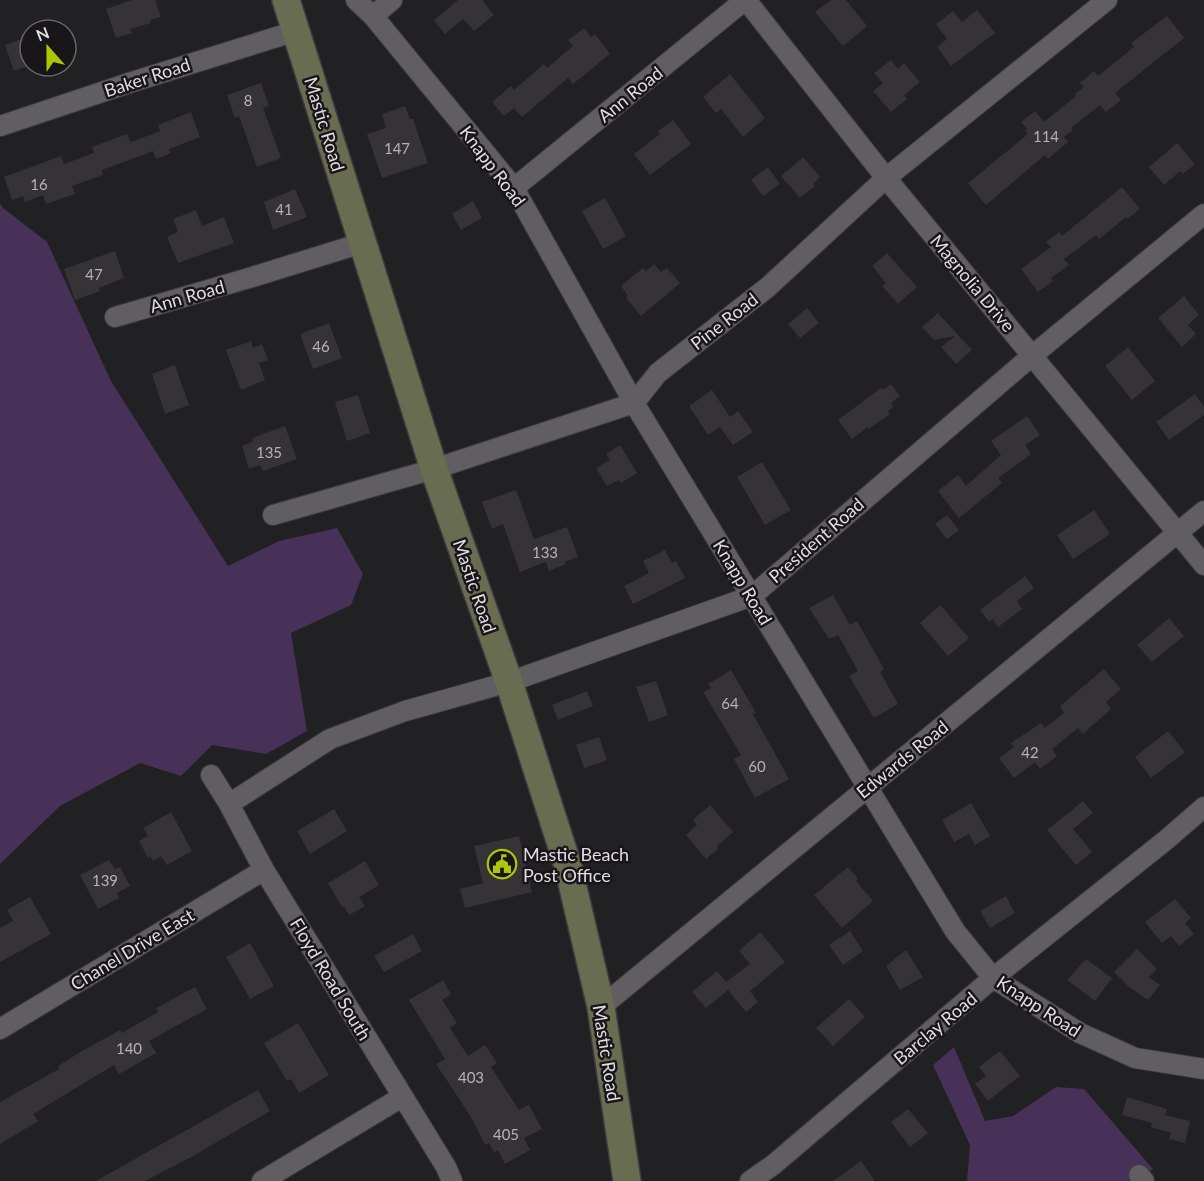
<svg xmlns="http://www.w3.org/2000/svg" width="1204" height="1181" viewBox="0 0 1204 1181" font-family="Lato,sans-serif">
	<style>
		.green { fill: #483158 }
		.building { fill: #353336 }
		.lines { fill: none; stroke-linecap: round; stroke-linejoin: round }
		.street-casing { stroke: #3d3c3e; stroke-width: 22 }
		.secondary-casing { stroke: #3d3c3e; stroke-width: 30 }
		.street { stroke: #605e61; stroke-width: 20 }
		.secondary { stroke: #686c50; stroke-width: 27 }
		.labels { text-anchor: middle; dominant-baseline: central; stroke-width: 5; stroke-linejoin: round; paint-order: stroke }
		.number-label { font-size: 15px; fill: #b4b3b6 }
		.street-label { font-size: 18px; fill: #dfdee0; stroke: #181618 }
		.poi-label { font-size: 18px; fill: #dfdee0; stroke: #181618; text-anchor: start }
	</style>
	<rect width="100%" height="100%" fill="#212022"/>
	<path class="green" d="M 0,203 L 3,208 L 47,242 L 111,381 L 228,566 L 279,541 L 337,528 L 363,574 L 351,605 L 291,633 L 307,731 L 266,754 L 212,745 L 181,776 L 140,763 L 60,806 L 0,864 Z
		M 954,1047 L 985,1121 L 1013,1116 L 1056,1087 L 1084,1089 L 1153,1169 L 1134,1181 L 967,1181 L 970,1145 L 933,1065 Z"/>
	<path class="building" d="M 132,0 L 155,0 L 161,17 L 150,20 L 151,23 L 130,29 L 132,33 L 116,38 L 106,9 Z
		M 458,0 L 482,0 L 494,15 L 474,31 L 463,19 L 445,34 L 434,20 Z
		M 831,0 L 846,0 L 867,26 L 843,46 L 815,12 Z
		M 977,10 L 995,33 L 951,66 L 937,47 L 947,39 L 936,24 L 953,11 L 962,22 Z
		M 1167,16 L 1184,38 L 1115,93 L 1121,100 L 1106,112 L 1100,105 L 1071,128 L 1073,130 L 1064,137 L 1068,142 L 1048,159 L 1045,155 L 986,205 L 968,183 L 1028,134 L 1025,131 L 1027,129 L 1021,122 L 1035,111 L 1044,122 L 1076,96 L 1075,94 L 1084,87 L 1080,83 L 1094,71 L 1098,76 L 1134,47 L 1131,43 Z
		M 584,28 L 591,37 L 595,34 L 610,54 L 573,84 L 568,78 L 522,117 L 514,108 L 504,116 L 492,102 L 511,86 L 514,90 L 544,64 L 547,68 L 573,46 L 568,40 Z
		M 30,36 L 30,65 L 14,71 L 5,45 Z
		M 891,60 L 898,69 L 904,63 L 920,82 L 904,95 L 907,99 L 891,112 L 873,91 L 883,83 L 874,73 Z
		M 730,74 L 765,118 L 743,137 L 721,109 L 716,113 L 703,97 Z
		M 261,83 L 269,106 L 263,108 L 281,158 L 257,167 L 239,116 L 235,118 L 227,95 Z
		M 405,106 L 410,119 L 413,119 L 428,163 L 382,178 L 367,134 L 386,128 L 382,114 Z
		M 191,112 L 200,137 L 169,149 L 171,153 L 156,159 L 153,151 L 102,170 L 103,175 L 72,186 L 75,194 L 46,204 L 43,195 L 25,202 L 23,196 L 12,200 L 4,177 L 61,156 L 64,164 L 94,153 L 92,147 L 127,134 L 131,142 L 160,131 L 158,125 Z
		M 673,120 L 691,144 L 650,175 L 634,154 L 660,134 L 658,131 Z
		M 1177,143 L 1195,164 L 1183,174 L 1180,171 L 1164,185 L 1149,167 Z
		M 803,157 L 820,177 L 813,184 L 815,186 L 800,198 L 781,176 Z
		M 768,167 L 780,184 L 763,196 L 751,180 Z
		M 1122,187 L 1140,209 L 1127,219 L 1126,217 L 1099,239 L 1096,235 L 1064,259 L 1069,265 L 1051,278 L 1053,281 L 1038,292 L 1021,269 L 1051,247 L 1046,242 L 1059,232 L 1062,236 Z
		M 295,189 L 307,217 L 273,230 L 264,202 Z
		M 605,198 L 626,236 L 603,249 L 582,211 Z
		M 473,201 L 482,218 L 461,230 L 452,214 Z
		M 196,210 L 202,226 L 224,217 L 234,243 L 178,263 L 167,237 L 178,232 L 173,219 Z
		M 115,251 L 124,278 L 99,288 L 100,291 L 75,300 L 64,269 Z
		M 887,253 L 917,287 L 898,304 L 882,286 L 886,283 L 872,266 Z
		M 654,264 L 661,272 L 667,268 L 680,283 L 641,316 L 626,298 L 628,296 L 621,286 L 643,268 L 646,271 Z
		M 1184,296 L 1199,315 L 1188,325 L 1196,334 L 1182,347 L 1158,318 Z
		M 807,308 L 819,323 L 800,338 L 788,324 Z
		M 938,313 L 972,350 L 956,364 L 941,347 L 955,336 L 934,340 L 922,327 Z
		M 329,323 L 342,358 L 313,369 L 300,334 Z
		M 251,341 L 253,348 L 262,344 L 268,360 L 259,363 L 265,380 L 241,390 L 226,350 Z
		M 1128,347 L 1155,381 L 1132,400 L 1105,366 Z
		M 175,365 L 189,405 L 165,414 L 152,374 Z
		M 891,384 L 900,396 L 891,403 L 893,407 L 888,411 L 890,414 L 869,429 L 868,427 L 852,439 L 838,420 L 881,388 L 883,390 Z
		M 712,390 L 730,417 L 738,411 L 753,432 L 733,445 L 720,427 L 708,435 L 689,406 Z
		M 1195,394 L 1204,407 L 1204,415 L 1169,440 L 1156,422 Z
		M 358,395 L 370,433 L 347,441 L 335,402 Z
		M 1027,416 L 1040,435 L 1025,445 L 1031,454 L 998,478 L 1002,483 L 959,518 L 938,491 L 958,475 L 966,486 L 1001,455 L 991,441 Z
		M 285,426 L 297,459 L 263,471 L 260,465 L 249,469 L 242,446 L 253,442 L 252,438 Z
		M 620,445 L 637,473 L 621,483 L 619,480 L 607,486 L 596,468 L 610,460 L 606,454 Z
		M 762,462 L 791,510 L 765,525 L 737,477 Z
		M 516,490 L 534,539 L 567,527 L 578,557 L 565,562 L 566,564 L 549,571 L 546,562 L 520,572 L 503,524 L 492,529 L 482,502 Z
		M 1094,510 L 1110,534 L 1073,559 L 1057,535 Z
		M 947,515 L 959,530 L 947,539 L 935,524 Z
		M 665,550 L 672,563 L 676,561 L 685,578 L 633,604 L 624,586 L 649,573 L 643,561 Z
		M 1025,576 L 1034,588 L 1017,601 L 1022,609 L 998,627 L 993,619 L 989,622 L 980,610 Z
		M 833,595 L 850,625 L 857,621 L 884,669 L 880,672 L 898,704 L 874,718 L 849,676 L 858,671 L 838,635 L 829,639 L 809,608 Z
		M 940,605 L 969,638 L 948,656 L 920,623 Z
		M 1169,618 L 1184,636 L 1152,662 L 1137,645 Z
		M 1104,669 L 1121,689 L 1106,702 L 1111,709 L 1083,734 L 1078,728 L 1052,749 L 1057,756 L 1040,769 L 1035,762 L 1014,778 L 999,758 L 1014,747 L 1011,743 L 1041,723 L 1045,728 L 1064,713 L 1060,706 Z
		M 731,670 L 756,713 L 753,714 L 789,779 L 755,798 L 734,759 L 741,755 L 703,692 L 711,688 L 708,684 Z
		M 656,681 L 668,715 L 649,722 L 636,687 Z
		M 587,691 L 593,706 L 558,720 L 552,705 Z
		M 1168,731 L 1185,752 L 1151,778 L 1135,757 Z
		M 599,737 L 607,760 L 584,768 L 576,745 Z
		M 1083,801 L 1093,813 L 1073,829 L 1092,852 L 1076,865 L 1047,830 Z
		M 971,803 L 990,836 L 975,845 L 969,834 L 954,842 L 942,820 Z
		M 710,805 L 733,832 L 717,846 L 718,849 L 706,859 L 686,835 L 697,825 L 693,820 Z
		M 334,809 L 347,831 L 310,854 L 297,831 Z
		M 171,812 L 192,851 L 167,865 L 161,856 L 153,861 L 150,856 L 148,858 L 139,841 L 148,836 L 143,828 Z
		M 519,836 L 532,892 L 465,908 L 460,889 L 483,883 L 474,846 Z
		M 109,860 L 115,869 L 120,867 L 130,886 L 117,893 L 119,898 L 98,909 L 80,875 Z
		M 365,861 L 379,885 L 359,897 L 365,906 L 349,915 L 344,906 L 342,907 L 328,883 Z
		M 848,867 L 858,879 L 856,881 L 873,901 L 842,928 L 814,895 Z
		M 1006,896 L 1015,913 L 990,928 L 980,911 Z
		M 30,897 L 51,934 L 0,962 L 0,928 L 13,921 L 7,910 Z
		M 1175,899 L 1191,918 L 1185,923 L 1194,934 L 1179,946 L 1171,936 L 1162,943 L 1145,922 Z
		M 850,931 L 863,951 L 843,965 L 829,945 Z
		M 760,932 L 785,962 L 750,991 L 758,1002 L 746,1012 L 728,990 L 706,1008 L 692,992 L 717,971 L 726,982 L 750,964 L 739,951 Z
		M 413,934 L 422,951 L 384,972 L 374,956 Z
		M 250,943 L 274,986 L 250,999 L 226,957 Z
		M 1137,949 L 1157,969 L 1149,977 L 1160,985 L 1148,1000 L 1129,987 L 1114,972 Z
		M 906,950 L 923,977 L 900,990 L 886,966 Z
		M 1086,959 L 1112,978 L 1095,1001 L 1067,980 Z
		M 443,980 L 451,994 L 442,1000 L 457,1023 L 450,1028 L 468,1056 L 485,1045 L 497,1063 L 491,1067 L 519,1110 L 529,1105 L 542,1129 L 524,1138 L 530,1150 L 505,1164 L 498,1150 L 494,1152 L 489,1143 L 485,1145 L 471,1117 L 436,1064 L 445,1059 L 409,1000 Z
		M 195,987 L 207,1009 L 149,1041 L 156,1053 L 119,1074 L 114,1065 L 33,1114 L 38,1121 L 0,1144 L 0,1102 L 59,1069 L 58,1066 L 82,1051 L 120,1030 L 122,1033 L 158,1012 L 156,1008 Z
		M 849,999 L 865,1017 L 833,1046 L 816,1028 Z
		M 298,1023 L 329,1075 L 299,1093 L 291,1079 L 287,1081 L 264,1043 Z
		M 1000,1051 L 1020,1076 L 988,1101 L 975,1084 L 986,1076 L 979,1067 Z
		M 258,1090 L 270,1111 L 195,1155 L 145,1181 L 96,1181 Z
		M 1127,1097 L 1167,1109 L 1165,1115 L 1190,1121 L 1185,1143 L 1169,1139 L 1171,1133 L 1151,1127 L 1152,1123 L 1122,1115 Z
		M 908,1109 L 928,1133 L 910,1147 L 891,1122 Z
		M 861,1161 L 875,1181 L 833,1181 Z"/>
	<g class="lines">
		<g class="street-casing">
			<path id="street" d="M 356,0 L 373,16 L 514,188 L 634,403 L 955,931 L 993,978 L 1080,1033 L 1135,1058 L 1204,1069
				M 746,0 L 886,178 L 1204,565
				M 373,16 L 392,0
				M 0,126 L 129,83 L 296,31
				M 514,188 L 745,0
				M 115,317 L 249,278 L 362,243
				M 273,515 L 434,469 L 634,403 L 658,373 L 768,287 L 886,178 L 1107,0
				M 211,775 L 229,804 L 264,870 L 446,1167 L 452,1181
				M 229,804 L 330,739 L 405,711 L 509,682 L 752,596 L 1033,355 L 1204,214
				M 601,1007 L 1204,511
				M 0,1029 L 264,870
				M 1139,1175 L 1144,1181
				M 262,1181 L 402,1097
				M 750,1181 L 773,1165 L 993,978 L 1166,840 L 1204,807"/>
		</g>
		<g class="secondary-casing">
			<path id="secondary" d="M 286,0 L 434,469 L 509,682 L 568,866 L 601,1007 L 627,1181"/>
		</g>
		<use href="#street" class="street"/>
		<use href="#secondary" class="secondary"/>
	</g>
	<defs>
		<g id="civic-ring" transform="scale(1.5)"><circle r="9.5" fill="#181618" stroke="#afc508" stroke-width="1.5"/><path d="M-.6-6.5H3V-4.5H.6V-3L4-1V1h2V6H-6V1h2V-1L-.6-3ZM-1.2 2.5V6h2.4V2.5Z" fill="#afc508"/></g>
	</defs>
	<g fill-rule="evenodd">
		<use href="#civic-ring" x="502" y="864"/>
	</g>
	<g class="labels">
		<g class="number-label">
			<text x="248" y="100">8</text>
			<text x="1046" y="136">114</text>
			<text x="397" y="148">147</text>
			<text x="39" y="184">16</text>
			<text x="284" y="209">41</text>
			<text x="94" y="274">47</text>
			<text x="321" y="346">46</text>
			<text x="269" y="452">135</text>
			<text x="545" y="552">133</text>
			<text x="730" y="703">64</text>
			<text x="1030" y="752">42</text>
			<text x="757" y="766">60</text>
			<text x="105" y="880">139</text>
			<text x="129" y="1048">140</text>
			<text x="471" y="1077">403</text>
			<text x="506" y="1134">405</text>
		</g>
		<g class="street-label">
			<text transform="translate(147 77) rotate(-18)">Baker Road</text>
			<text transform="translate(630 94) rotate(-39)">Ann Road</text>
			<text transform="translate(325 124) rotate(73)">Mastic Road</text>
			<text transform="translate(493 166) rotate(53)">Knapp Road</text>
			<text transform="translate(973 283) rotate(50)">Magnolia Drive</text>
			<text transform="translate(187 296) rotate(-16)">Ann Road</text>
			<text transform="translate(724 321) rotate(-38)">Pine Road</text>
			<text transform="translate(816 540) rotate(-41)">President Road</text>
			<text transform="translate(743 582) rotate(59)">Knapp Road</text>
			<text transform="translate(475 586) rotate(71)">Mastic Road</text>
			<text transform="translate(902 759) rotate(-39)">Edwards Road</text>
			<text transform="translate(132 949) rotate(-31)">Chanel Drive East</text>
			<text transform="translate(331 979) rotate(59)">Floyd Road South</text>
			<text transform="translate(1039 1006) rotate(33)">Knapp Road</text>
			<text transform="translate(935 1028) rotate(-40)">Barclay Road</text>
			<text transform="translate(607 1053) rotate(81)">Mastic Road</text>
		</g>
		<g class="poi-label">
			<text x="523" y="854">Mastic Beach<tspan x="523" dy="21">Post Office</tspan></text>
		</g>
	</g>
	<g transform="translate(48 48) rotate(339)"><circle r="28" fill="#181618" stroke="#686668" stroke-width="1.5"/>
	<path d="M0-4.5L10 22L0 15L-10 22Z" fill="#afc508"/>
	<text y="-9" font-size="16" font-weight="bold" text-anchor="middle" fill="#dfdee0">N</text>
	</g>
</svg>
